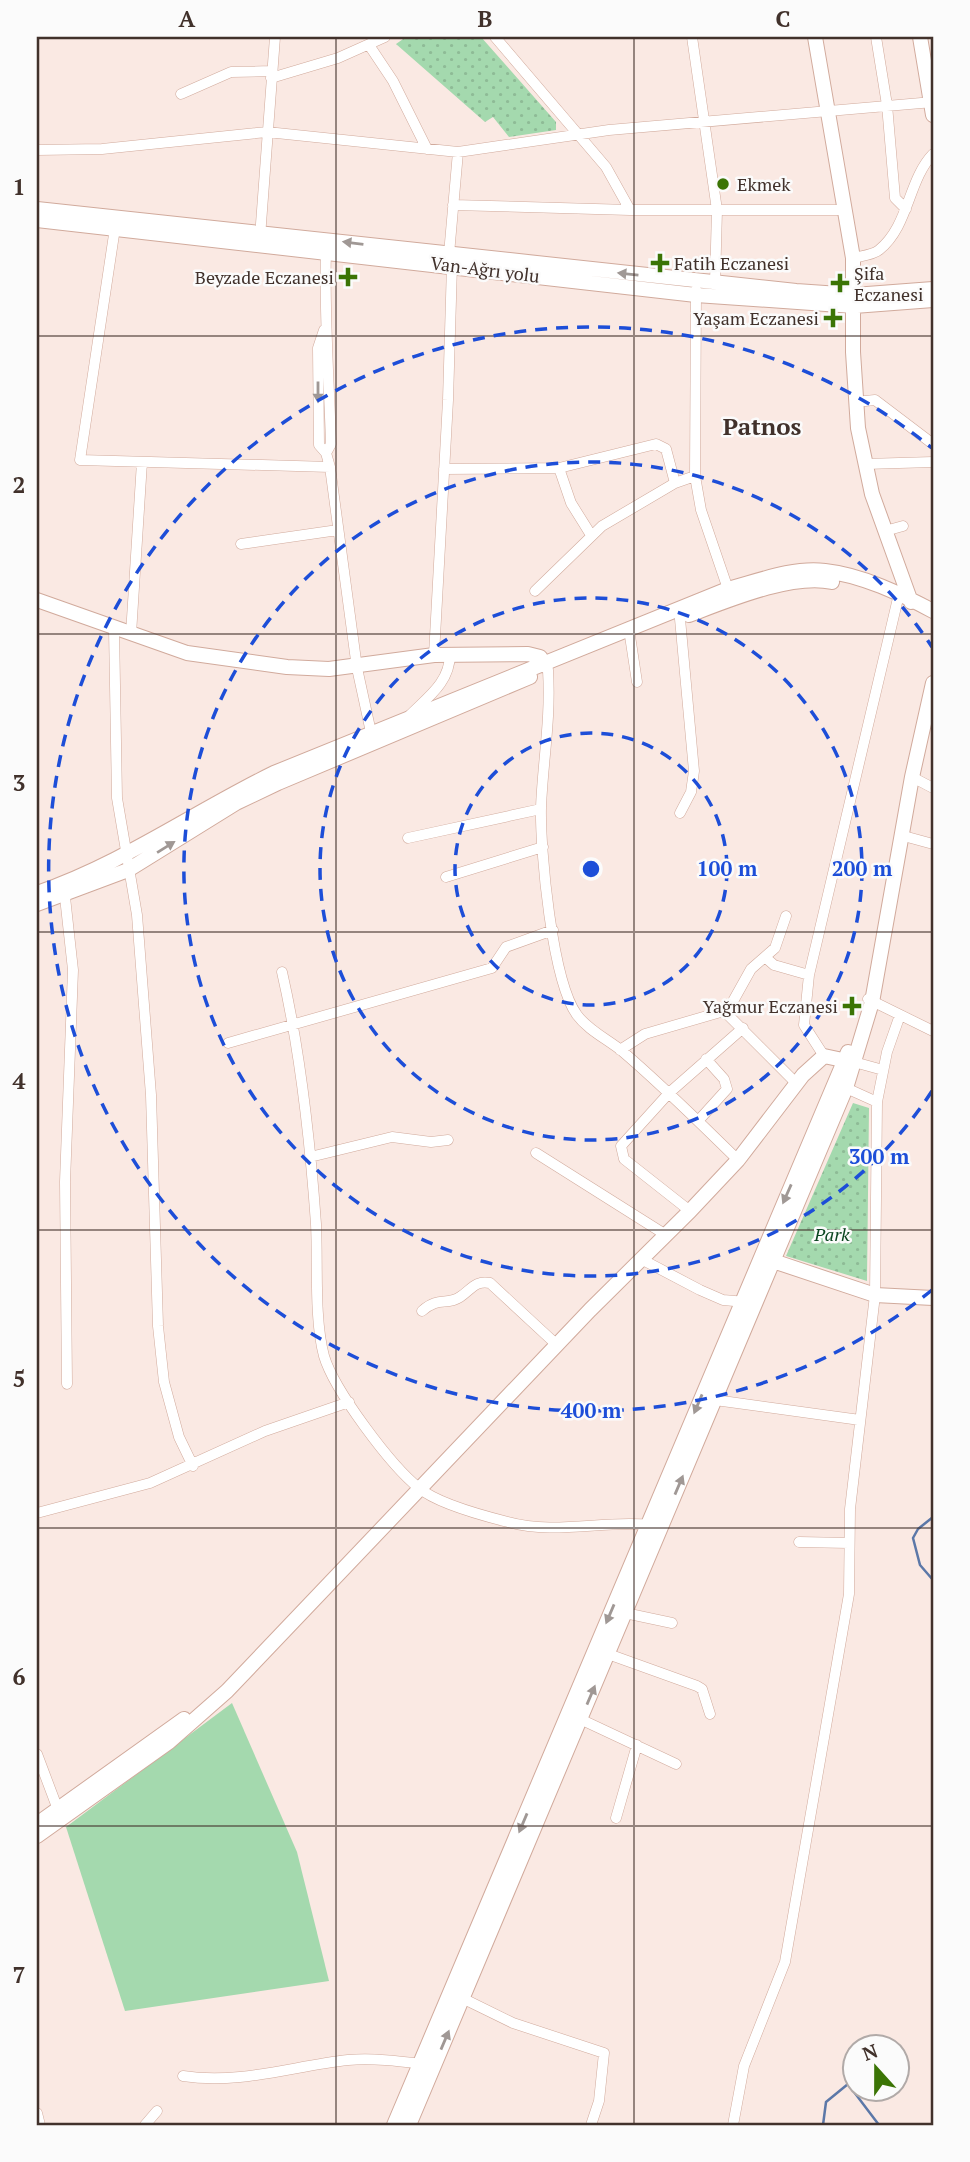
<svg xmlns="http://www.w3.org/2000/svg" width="970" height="2162" viewBox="0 0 970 2162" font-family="'PT Serif',serif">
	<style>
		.green { fill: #a4d9ae }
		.park { fill: url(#park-dots) }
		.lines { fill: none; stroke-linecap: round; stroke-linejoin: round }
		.stream { stroke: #5c78a8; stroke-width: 2.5 }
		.street-casing { stroke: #d1aa9c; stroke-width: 11 }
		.secondary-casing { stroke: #d1aa9c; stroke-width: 16 }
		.street { stroke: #fff; stroke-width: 10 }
		.secondary { stroke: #fff; stroke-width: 14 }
		.oneway { fill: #a09895 }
		.grid { fill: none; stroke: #41312b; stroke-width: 2; stroke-opacity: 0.55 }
		.ring { fill: none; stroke: #1d4ed8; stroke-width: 3.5; stroke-dasharray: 12 9 }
		.poi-dot { fill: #3b7405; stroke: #fbfbfb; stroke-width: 2.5 }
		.labels { text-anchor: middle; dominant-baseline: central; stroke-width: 5; stroke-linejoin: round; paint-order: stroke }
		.poi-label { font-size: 18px; fill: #41312b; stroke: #fbfbfb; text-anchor: start }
		.street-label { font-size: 18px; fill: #41312b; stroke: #fbfbfb }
		.park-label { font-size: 18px; font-style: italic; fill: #09451f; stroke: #fbfbfb }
		.district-label { font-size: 24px; font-weight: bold; fill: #41312b; stroke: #fbfbfb }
		.centre { fill: #1d4ed8; stroke: #fbfbfb; stroke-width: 3.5 }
		.ring-label { font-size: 21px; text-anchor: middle; font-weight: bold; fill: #1d4ed8; stroke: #fbfbfb; stroke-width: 5; stroke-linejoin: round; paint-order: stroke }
		.neatline { fill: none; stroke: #41312b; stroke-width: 2.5 }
		.grid-label { font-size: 23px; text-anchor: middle; font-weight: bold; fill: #41312b }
	</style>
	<defs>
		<pattern id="park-dots" width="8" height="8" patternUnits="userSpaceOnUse" patternTransform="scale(1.75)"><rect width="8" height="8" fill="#a4d9ae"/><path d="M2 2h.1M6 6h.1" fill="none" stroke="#8ebb96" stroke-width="1.8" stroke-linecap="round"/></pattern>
	</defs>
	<rect width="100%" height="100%" fill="#fae9e3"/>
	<path class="green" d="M 232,1703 L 297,1852 L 329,1981 L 125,2011 L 66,1827 Z"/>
	<path class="park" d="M 406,37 L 481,37 L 556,122 L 556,130 L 509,137 L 493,117 L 485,122 L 396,44 Z
		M 853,1103 L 869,1108 L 867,1281 L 786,1256 Z"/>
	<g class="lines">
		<path class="stream" d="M 933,1517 L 918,1529 L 913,1538 L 920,1565 L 933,1580
			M 823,2125 L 826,2102 L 848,2084 L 879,2125"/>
		<g class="street-casing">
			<path id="street" d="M 495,37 L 606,167 L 630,210
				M 692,37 L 717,210 L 715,283
				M 876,37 L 887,105 L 895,198 L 906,209
				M 369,45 L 393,81 L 427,149
				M 271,78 L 338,58 L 385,37
				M 181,94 L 231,72 L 272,71
				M 37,150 L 102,149 L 267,132 L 458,152 L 609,130 L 933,102
				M 453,205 L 630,210 L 844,210
				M 115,228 L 80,460 L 330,467
				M 260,237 L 275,37
				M 326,249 C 324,314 329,379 331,444 L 326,453
				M 853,258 C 861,256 873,255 879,250 C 909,226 908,180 933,154
				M 696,290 L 695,476 L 701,510 L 729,592
				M 324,330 L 318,348 L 319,445 L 326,453 L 330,467 L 357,668 L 372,737
				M 855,402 L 875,400 L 933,444
				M 865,464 L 933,462
				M 559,468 L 571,503 L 591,535
				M 444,469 L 559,468 L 656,444 L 666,449 L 675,483
				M 885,531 L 903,526
				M 241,544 L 338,530
				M 535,591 L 602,526 L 675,483 L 695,476
				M 679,608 L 694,771 L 691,792 L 680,813
				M 114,629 L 117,798 L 137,915 L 151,1095 L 158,1326 L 164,1382 L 179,1437 L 193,1466
				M 131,634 L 142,462
				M 630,636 L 637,682
				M 434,655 L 448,400 L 452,265 L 449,254 L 458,152
				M 548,670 C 551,720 543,759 541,807 C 540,850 552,981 577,1015 C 588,1030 607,1039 622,1051 C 662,1085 700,1123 738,1160
				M 410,715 C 428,697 450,682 450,654
				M 912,777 L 933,788
				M 900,835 L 933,844
				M 408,838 L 541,809
				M 446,877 L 543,847
				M 64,888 L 73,970 L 65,1182 L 67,1384
				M 766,958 L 774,965 L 809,975
				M 282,972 C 301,1055 310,1139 316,1224 C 318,1263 314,1319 324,1356 C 334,1390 391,1466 419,1488 C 438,1504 484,1516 508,1522 C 555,1535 603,1520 650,1525
				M 868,999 L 933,1031
				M 727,1012 L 751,969 L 775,948 L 786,916
				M 228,1043 L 492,968 L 506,947 L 553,930
				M 620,1050 L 645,1034 L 724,1011 L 796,1083
				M 824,1056 L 804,1025 L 809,975 L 899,594
				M 854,1062 L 883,1070
				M 846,1088 L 877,1102
				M 698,1121 L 727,1089 L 724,1079 L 706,1059
				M 536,1153 L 666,1235
				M 310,1157 L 392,1137 L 431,1142 L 448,1140
				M 690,1211 L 624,1159 L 621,1146 L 669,1093 L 743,1028
				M 641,1259 L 700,1290 L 723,1300 L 746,1302
				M 422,1311 C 439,1296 446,1306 460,1297 C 471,1290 475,1280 490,1283 L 557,1345
				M 715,1400 L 860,1420
				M 37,1513 L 150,1483 L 265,1431 L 349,1402
				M 799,1542 L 849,1543
				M 625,1613 L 672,1623
				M 608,1654 L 697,1686 L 702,1689 L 710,1714
				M 580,1719 L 676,1764
				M 37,1754 L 60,1815
				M 616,1818 L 637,1745
				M 462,1998 L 513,2023 L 604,2053 L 599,2101 L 591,2125
				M 183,2076 C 239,2085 293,2066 348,2060 C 373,2058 398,2061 423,2064
				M 37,2113 L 40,2125
				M 145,2125 L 157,2111
				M 733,2125 L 744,2066 L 785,1962 L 849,1594 L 850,1509 L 875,1295 L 877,1102 L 887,1052 L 900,1015"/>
		</g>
		<g class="secondary-casing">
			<path id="secondary" d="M 815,37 L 853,258 L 853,352 L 858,428 L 872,494 L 911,602
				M 920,37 L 933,115
				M 37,209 L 796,291 L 854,295 L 933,289
				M 37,220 L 696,295 L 854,306 L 933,300
				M 37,600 L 187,653 L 287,667 L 329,669 L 434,655 L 528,654 L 540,657 L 546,666
				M 689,615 C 726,601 792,573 832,582
				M 37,893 C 122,864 194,812 274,773 L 728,589 C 758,581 793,567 825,571 C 862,575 901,594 933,611
				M 37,904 L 128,870 L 236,803 L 278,783 L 530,677
				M 773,1261 L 875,1295 L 933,1298
				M 37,1824 L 184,1719
				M 37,1836 L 169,1742 L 227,1691 L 590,1310 L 690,1211 L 738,1160 L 803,1075 L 824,1056 L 852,1062
				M 394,2125 L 848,1052
				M 409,2125 L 846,1088 L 872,1002 L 912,777 L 933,683"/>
		</g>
		<use href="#street" class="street"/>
		<use href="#secondary" class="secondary"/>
	</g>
	<defs><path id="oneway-solid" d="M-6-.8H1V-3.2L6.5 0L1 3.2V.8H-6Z" transform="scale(1.75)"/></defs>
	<g class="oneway">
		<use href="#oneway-solid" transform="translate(353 243) rotate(-173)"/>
		<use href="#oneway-solid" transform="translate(628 274) rotate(-174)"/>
		<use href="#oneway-solid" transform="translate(318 392) rotate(90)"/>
		<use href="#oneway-solid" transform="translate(166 847) rotate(-32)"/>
		<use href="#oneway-solid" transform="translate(787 1194) rotate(114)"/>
		<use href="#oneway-solid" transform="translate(698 1404) rotate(113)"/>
		<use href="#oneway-solid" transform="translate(679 1485) rotate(-67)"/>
		<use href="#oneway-solid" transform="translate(610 1614) rotate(113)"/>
		<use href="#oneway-solid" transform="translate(591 1695) rotate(-67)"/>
		<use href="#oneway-solid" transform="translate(523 1823) rotate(113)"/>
		<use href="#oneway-solid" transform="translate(445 2040) rotate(-67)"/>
	</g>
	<path class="grid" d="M 336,37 L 336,2125M 634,37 L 634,2125M 37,336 L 933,336M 37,634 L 933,634M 37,932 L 933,932M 37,1230 L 933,1230M 37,1528 L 933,1528M 37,1826 L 933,1826"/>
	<g class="ring">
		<circle cx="591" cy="869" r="136"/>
		<circle cx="591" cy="869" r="271"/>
		<path d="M932 1091A407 407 0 1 1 932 647"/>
		<path d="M932 1290A542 542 0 1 1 932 448"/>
	</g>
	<g class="poi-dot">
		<circle cx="723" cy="184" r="7"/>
		<path d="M656.5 252.5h7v7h7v7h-7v7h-7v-7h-7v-7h7z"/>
		<path d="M344.5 266.5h7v7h7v7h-7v7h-7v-7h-7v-7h7z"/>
		<path d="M836.5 272.5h7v7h7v7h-7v7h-7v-7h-7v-7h7z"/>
		<path d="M829.5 307.5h7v7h7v7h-7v7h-7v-7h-7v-7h7z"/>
		<path d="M848.5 995.5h7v7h7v7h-7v7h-7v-7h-7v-7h7z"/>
	</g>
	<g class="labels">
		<g class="poi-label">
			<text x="737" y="184">Ekmek</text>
			<text x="674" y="263">Fatih Eczanesi</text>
			<text x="854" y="273">Şifa<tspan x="854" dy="21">Eczanesi</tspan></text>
			<text x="334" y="277" text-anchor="end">Beyzade Eczanesi</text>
			<text x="819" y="318" text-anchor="end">Yaşam Eczanesi</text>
			<text x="838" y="1006" text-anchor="end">Yağmur Eczanesi</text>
		</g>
		<g class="street-label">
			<text transform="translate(485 269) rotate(7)">Van-Ağrı yolu</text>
		</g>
		<g class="park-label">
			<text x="832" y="1234">Park</text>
		</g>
		<g class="district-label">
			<text x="762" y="426">Patnos</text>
		</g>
	</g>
	<circle cx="591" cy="869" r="10" class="centre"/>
	<g class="ring-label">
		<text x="727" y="876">100 m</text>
		<text x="862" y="876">200 m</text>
		<text x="879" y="1164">300 m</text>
		<text x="591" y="1418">400 m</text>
	</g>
	<rect width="970" height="2162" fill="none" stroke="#fbfbfb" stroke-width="77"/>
	<g transform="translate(876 2068) rotate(339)"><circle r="33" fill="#fbfbfb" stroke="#b1aaa8" stroke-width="2"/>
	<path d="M0-5L12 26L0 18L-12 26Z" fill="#3b7405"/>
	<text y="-10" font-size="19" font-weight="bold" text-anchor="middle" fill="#41312b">N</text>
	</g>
	<rect x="38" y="38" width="894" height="2086" class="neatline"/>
	<g class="grid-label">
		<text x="187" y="27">A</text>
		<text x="485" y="27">B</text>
		<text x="783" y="27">C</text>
		<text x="19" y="195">1</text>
		<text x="19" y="493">2</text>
		<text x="19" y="791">3</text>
		<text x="19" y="1089">4</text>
		<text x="19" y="1387">5</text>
		<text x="19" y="1685">6</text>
		<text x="19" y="1983">7</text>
	</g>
</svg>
